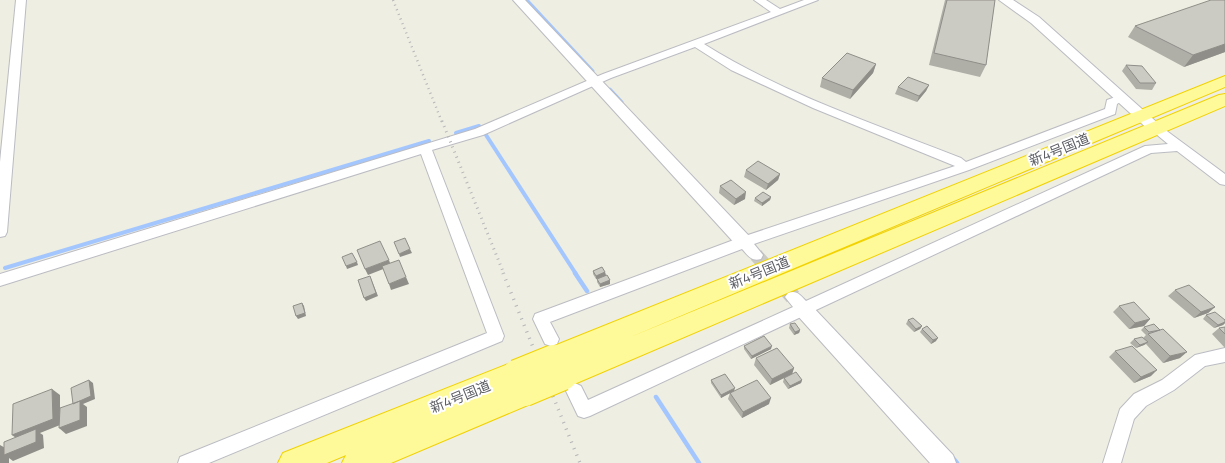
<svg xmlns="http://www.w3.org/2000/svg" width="1225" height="463" viewBox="0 0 1225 463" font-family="'Titillium Web','Noto Sans JP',sans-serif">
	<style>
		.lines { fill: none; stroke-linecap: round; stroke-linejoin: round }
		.stream-far2 { stroke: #a3c6ff; stroke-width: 3 }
		.stream-far1 { stroke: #a3c6ff; stroke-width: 4 }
		.stream { stroke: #a3c6ff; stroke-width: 4.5 }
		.minor-tunnel-far1 { stroke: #cacac3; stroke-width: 14; stroke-dasharray: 14 6; stroke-linecap: butt }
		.minor-tunnel { stroke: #cacac3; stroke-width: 16; stroke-dasharray: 16 8; stroke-linecap: butt }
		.minor-casing { stroke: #bbbcc2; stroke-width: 2 }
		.tertiary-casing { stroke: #bbbcc2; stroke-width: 2 }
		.trunk-casing { stroke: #f2d200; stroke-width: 2 }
		.minor { fill: #fff; fill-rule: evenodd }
		.tertiary { fill: #fff; fill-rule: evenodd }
		.trunk { fill: #fefa9a; fill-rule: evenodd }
		.rail-far2 { stroke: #b6b7b7; stroke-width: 2.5; stroke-dasharray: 1 4; stroke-linecap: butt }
		.rail-far1 { stroke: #b6b7b7; stroke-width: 3; stroke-dasharray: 1 4.5; stroke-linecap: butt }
		.rail { stroke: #b6b7b7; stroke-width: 3.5; stroke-dasharray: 1 6; stroke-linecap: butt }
		.trunk-bridge-casing { stroke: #f2d200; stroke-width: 28; stroke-linecap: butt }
		.trunk-bridge { stroke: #fefa9a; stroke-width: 26 }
		.wall { fill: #afafa8 }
		.shaded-wall { fill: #8f8e88 }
		.building { fill: #cccbc3; stroke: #8f8e88 }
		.labels { text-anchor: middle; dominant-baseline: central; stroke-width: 4; stroke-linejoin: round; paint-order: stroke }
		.street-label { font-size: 14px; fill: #5c5e64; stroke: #fff }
	</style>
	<rect width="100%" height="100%" fill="#eeeee3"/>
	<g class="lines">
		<path class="stream-far2" d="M 527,0 L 593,71
			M 610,89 L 622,102"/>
		<path class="stream-far1" d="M 456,133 L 479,126
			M 486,135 L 576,274
			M 5,268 L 429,141"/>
		<path class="stream" d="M 575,273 L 587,291
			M 656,397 L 699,463
			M 952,457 L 957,463"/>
		<path class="minor-tunnel-far1" d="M 756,255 L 773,274"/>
		<path class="minor-tunnel" d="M 772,273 L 793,297"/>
		<g class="minor-casing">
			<path id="minor" d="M 16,0 L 26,0 L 7,232 L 5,236 L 0,237 L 0,162 Z
				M 754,0 L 766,0 L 780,9 L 804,0 L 818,0 L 704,44 C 784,94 874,124 961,158 L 966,162 L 1105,109 L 1107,100 L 1121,95 L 1127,98 L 1117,104 L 1115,114 L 969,170 L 754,244 L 763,255 L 761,259 C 751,262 748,255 742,249 L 550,322 L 559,339 L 557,344 L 551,346 L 545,344 L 533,319 L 535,314 L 739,238 L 955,166 L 813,108 L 731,70 L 695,47 L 611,78 L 483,135 L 432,150 L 504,336 L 502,341 L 209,463 L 178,463 L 180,457 L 487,333 L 421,154 L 0,286 L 0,274 L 475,129 L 603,74 L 771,12 Z
				M 1156,125 L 1160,126 L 1225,174 L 1225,185 L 1220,184 L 1177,151 L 1151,153 L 590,416 L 584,418 L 578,416 L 566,391 L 569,386 L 575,383 L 581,386 L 588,400 L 793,307 L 785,297 L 788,293 C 797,290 800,295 806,301 L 1145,146 L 1168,144 L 1150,129 Z
				M 1225,348 L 1225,362 L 1205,366 L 1174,390 L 1146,406 L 1134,419 L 1121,463 L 1103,463 L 1120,409 L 1134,394 L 1162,380 L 1195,355 Z"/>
		</g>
		<g class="tertiary-casing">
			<path id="tertiary" d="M 513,0 L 525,0 L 750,237 L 753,242 L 750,247 L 744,248 L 738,247 Z
				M 999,0 L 1013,0 L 1039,17 L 1161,126 L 1163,129 L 1161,132 L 1151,132 L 1031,23 Z
				M 804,302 L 811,305 L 953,455 L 956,463 L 930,463 L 797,315 L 795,310 L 797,305 Z"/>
		</g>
		<g class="trunk-casing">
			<path id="trunk" d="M 1225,76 L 1225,87 L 628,338 L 1219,95 L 1225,94 L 1225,106 L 572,385 L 563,389 L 554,385 L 550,377 L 554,369 L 544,366 L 540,358 L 544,350 Z
				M 516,361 L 525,365 L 529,373 L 525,381 L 535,384 L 538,393 L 535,402 L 391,463 L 342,463 L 346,455 L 327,463 L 278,463 L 283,453 Z"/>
		</g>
		<use href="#minor" class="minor"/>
		<use href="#tertiary" class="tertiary"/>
		<use href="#trunk" class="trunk"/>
		<path class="rail-far2" d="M 393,0 L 442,122"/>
		<path class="rail-far1" d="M 442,121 L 504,274"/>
		<path class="rail" d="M 503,273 L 580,463"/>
		<g class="trunk-bridge-casing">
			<path id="trunk-bridge" d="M 516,373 L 553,358
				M 525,393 L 563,377"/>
		</g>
		<use href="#trunk-bridge" class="trunk-bridge"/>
	</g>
	<path class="wall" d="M 945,0 L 995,0 L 986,65 L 980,77 L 929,65 Z
		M 1225,0 L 1225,52 L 1184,67 L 1128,37 L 1135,26 Z
		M 876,64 L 873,73 L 850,99 L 820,87 L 822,78 Z
		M 1126,65 L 1156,83 L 1152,90 L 1136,89 L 1122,71 Z
		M 929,85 L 926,91 L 917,102 L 895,94 L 898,87 Z
		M 746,170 L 780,174 L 778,180 L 766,190 L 744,177 Z
		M 720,186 L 745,199 L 734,205 L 719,193 Z
		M 771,197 L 770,200 L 762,206 L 754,201 L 755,198 Z
		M 593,271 L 605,272 L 606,276 L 610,284 L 600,287 L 597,282 L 597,279 L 600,278 L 596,279 L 593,274 Z
		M 1175,290 L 1215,307 L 1208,313 L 1194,318 L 1168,296 Z
		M 1119,306 L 1150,319 L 1144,326 L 1129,329 L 1113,312 Z
		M 1206,315 L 1225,320 L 1225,323 L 1223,325 L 1214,328 L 1203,319 Z
		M 908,320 L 922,326 L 920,329 L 914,332 L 906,324 Z
		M 790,324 L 800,330 L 799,333 L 794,335 L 789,328 Z
		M 1144,327 L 1160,330 L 1180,358 L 1163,363 L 1146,344 L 1144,345 L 1136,348 L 1130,343 L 1134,339 L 1143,338 L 1146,335 L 1141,330 Z
		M 1225,327 L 1225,348 L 1212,334 L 1219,328 Z
		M 922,329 L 936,341 L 931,344 L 920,332 Z
		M 744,346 L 771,349 L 751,359 L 744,349 Z
		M 1115,351 L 1151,376 L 1134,383 L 1109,357 Z
		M 756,358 L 794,368 L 792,374 L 770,385 L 754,365 Z
		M 784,378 L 802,380 L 801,383 L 788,389 L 783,382 Z
		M 711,380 L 734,391 L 769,404 L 742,418 L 728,399 L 730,393 L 721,398 L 711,383 Z"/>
	<path class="shaded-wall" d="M 1225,44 L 1225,52 L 1184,67 L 1193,55 Z
		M 876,64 L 873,73 L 850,99 L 853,90 Z
		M 929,85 L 926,91 L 917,102 L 919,96 Z
		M 780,174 L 778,180 L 766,190 L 768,184 Z
		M 746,192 L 745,199 L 734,205 L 736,199 Z
		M 771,197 L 770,200 L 762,206 L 762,203 Z
		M 410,249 L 412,253 L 400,257 L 399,254 Z
		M 389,260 L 391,266 L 368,275 L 365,269 Z
		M 357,262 L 358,265 L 347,269 L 346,266 Z
		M 605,272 L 606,276 L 596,279 L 596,276 Z
		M 370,276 L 378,296 L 366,301 L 364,298 Z
		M 406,277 L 409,284 L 391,290 L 389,284 Z
		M 610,280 L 610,284 L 600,287 L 600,284 Z
		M 302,303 L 304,306 L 306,316 L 298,319 L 296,316 Z
		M 1215,307 L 1208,313 L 1194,318 L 1201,312 Z
		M 1150,319 L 1144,326 L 1129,329 L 1135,323 Z
		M 1225,322 L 1225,323 L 1223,325 L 1214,328 L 1218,325 Z
		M 922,326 L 920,329 L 914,332 L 916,329 Z
		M 800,330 L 799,333 L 794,335 L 795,332 Z
		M 938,338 L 936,341 L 931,344 L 933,340 Z
		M 1148,342 L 1144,345 L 1136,348 L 1140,345 Z
		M 772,346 L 771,349 L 751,359 L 752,356 Z
		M 1187,352 L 1180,358 L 1163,363 L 1170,356 Z
		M 794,368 L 792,374 L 770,385 L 772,379 Z
		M 1157,370 L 1151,376 L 1134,383 L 1141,377 Z
		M 89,380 L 93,383 L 95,399 L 83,404 L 87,407 L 87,426 L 66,434 L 59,428 L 73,404 Z
		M 802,380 L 801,383 L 788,389 L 790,386 Z
		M 735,388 L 734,391 L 721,398 L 721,395 Z
		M 52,389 L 60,395 L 60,425 L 40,433 L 43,435 L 44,448 L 13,461 L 9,458 L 9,463 L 0,463 L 0,445 L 9,450 L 20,441 L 12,435 Z
		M 771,398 L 769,404 L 742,418 L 743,412 Z"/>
	<path class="building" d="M 947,0 L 995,0 L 986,65 L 934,53 Z
		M 1211,0 L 1225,0 L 1225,44 L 1193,55 L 1135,26 Z
		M 847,53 L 876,64 L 853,90 L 822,78 Z
		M 1126,65 L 1142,66 L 1156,83 L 1140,83 Z
		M 908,77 L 929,85 L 919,96 L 898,87 Z
		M 758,161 L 780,174 L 768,184 L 746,170 Z
		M 731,180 L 746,192 L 736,199 L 720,186 Z
		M 763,192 L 771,197 L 762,203 L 755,198 Z
		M 405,238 L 410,249 L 399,254 L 394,242 Z
		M 380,241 L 389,260 L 365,269 L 357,250 Z
		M 352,253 L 357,262 L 346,266 L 342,257 Z
		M 399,260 L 406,277 L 389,284 L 382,266 Z
		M 602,267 L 605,272 L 596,276 L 593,271 Z
		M 607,275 L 610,280 L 600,284 L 597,279 Z
		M 370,276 L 376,293 L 364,298 L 358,280 Z
		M 1189,285 L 1215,307 L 1201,312 L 1175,290 Z
		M 1134,302 L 1150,319 L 1135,323 L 1119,306 Z
		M 302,303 L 305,313 L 296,316 L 293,306 Z
		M 1215,312 L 1225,320 L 1225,322 L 1218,325 L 1206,315 Z
		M 913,318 L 922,326 L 916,329 L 908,320 Z
		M 795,323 L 800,330 L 795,332 L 790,324 Z
		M 1154,324 L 1160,330 L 1149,332 L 1144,327 Z
		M 927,326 L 938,338 L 933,340 L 922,329 Z
		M 1225,327 L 1225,334 L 1219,328 Z
		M 1163,329 L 1187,352 L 1170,356 L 1148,334 Z
		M 764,336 L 772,346 L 752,356 L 744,346 Z
		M 1142,337 L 1148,342 L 1140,345 L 1134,339 Z
		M 1132,346 L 1157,370 L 1141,377 L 1115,351 Z
		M 777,348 L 794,368 L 772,379 L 756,358 Z
		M 796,372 L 802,380 L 790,386 L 784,378 Z
		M 725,374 L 735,388 L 721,395 L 711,380 Z
		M 89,380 L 91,396 L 73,404 L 71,388 Z
		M 757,380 L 771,398 L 743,412 L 730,393 Z
		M 52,389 L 53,419 L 12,435 L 13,404 Z
		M 80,401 L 80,420 L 59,428 L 60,408 Z
		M 36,429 L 36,442 L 4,455 L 4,442 Z"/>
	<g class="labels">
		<g class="street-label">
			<text transform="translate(1059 149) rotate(-22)">新4号国道</text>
			<text transform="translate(759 272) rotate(-22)">新4号国道</text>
			<text transform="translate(460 396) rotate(-22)">新4号国道</text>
		</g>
	</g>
</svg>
